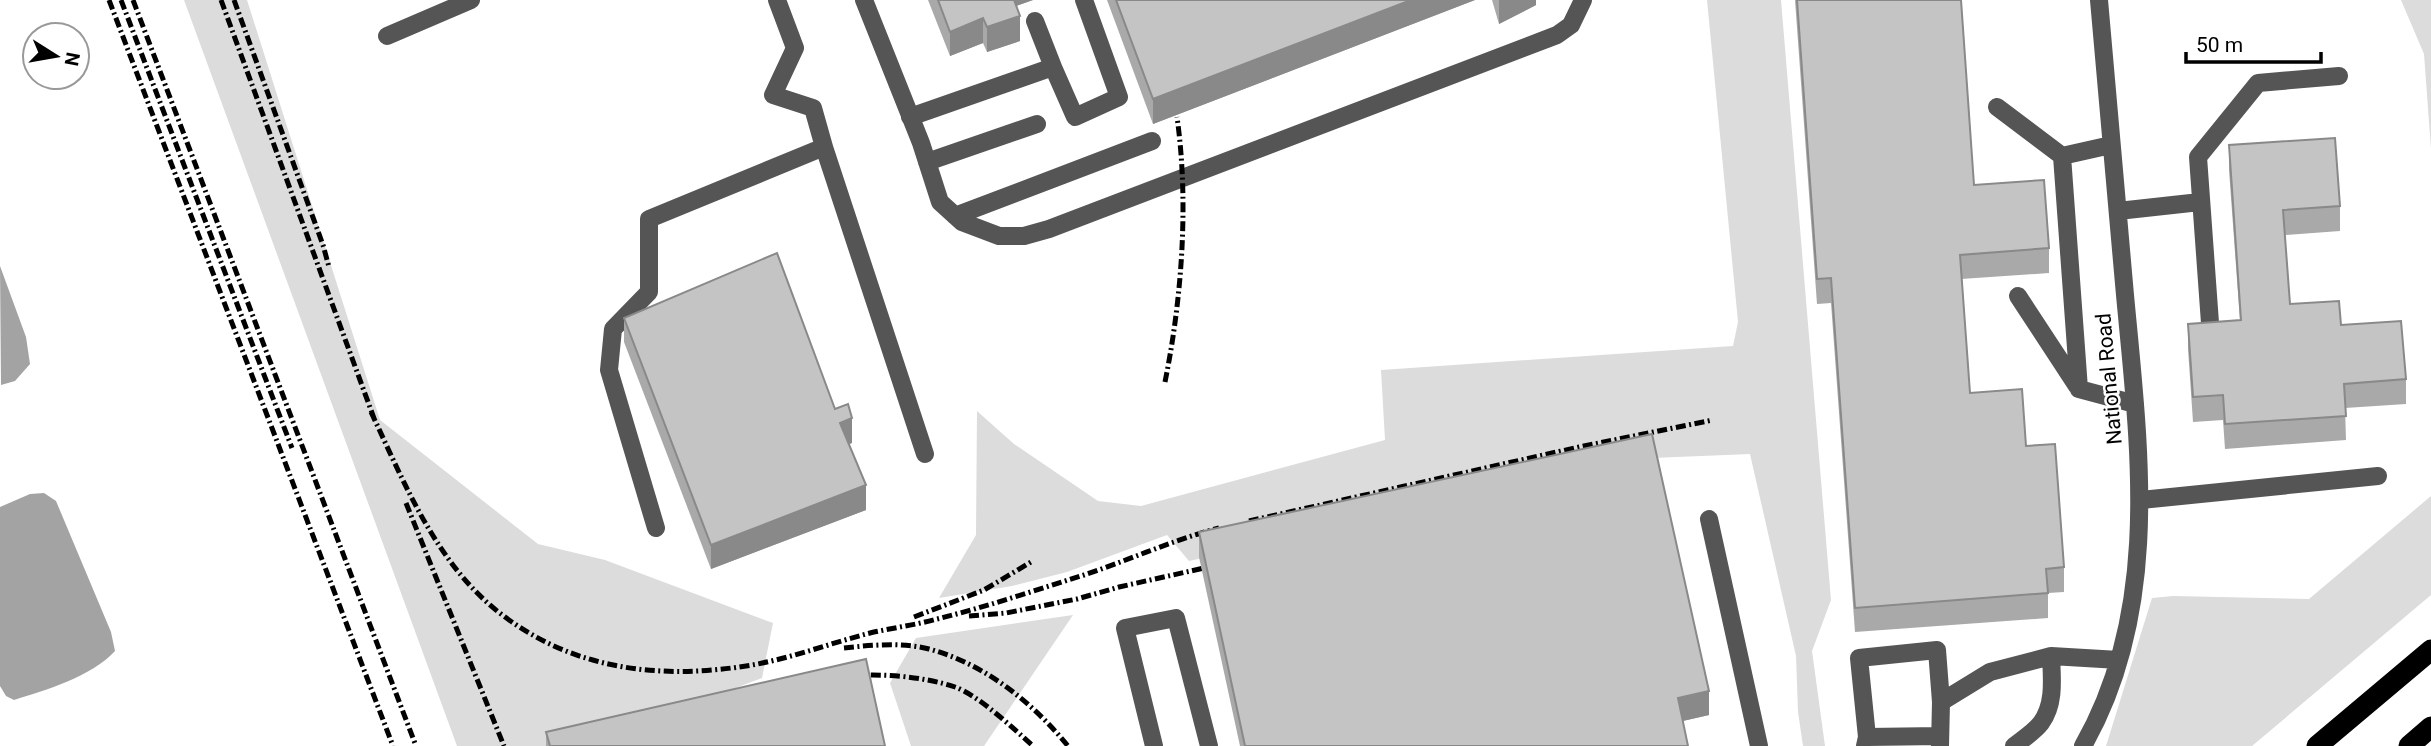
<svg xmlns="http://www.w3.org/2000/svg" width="2431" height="746" viewBox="0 0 2431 746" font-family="Roboto,sans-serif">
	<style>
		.green { fill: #dcdcdc }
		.water { fill: #a3a3a3 }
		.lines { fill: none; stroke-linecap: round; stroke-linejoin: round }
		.minor { stroke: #555; stroke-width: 18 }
		.highway { stroke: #000; stroke-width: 21 }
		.rail { stroke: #000; stroke-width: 5; stroke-dasharray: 10 3.5 2 3.5; stroke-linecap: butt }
		.wall { fill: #a9a9a9 }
		.shaded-wall { fill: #898989 }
		.building { fill: #c4c4c4; stroke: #898989; stroke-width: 2 }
		.labels { text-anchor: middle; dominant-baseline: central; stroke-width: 5; stroke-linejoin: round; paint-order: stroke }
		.street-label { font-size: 21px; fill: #000; stroke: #fff }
	</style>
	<rect width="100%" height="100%" fill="#fff"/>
	<path class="green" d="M 184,0 L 247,0 L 380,420 L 538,544 L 605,560 L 773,623 L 762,678 L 581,746 L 457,746 Z
		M 1707,0 L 1781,0 L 1831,600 L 1812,651 L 1825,746 L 1803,746 L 1798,712 L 1796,656 L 1750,454 L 1652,458 L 1189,561 L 1167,535 L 1067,572 L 1012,586 L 939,598 L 976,535 L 977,411 L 1014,444 L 1098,501 L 1141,506 L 1385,440 L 1381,370 L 1733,346 L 1738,322 Z
		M 2401,0 L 2431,0 L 2431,149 L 2424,54 Z
		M 2431,496 L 2431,595 L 2252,746 L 2106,746 L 2152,598 L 2173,596 L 2309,599 Z
		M 1073,615 L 984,746 L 911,746 L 890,683 L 916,638 Z"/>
	<path class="water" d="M 0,266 L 26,337 L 30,364 L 15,381 L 1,385 Z
		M 44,493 L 56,501 L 111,632 L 115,651 C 91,677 46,690 14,700 L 6,696 L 0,686 L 0,507 L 30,494 Z"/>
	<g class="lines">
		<path class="minor" d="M 864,0 L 921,143 L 940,202 L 962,222 L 999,236 L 1024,236 L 1049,229 L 1557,35 L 1571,25 L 1583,0
			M 1035,21 L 1053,67
			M 387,36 L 471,0
			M 1997,107 L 2062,156 L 2111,145
			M 910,117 L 1053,67 L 1075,117 L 1119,97 L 1084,0
			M 824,147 L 925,454
			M 2062,156 L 2079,389 L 2135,404
			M 927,162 L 1037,124
			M 2118,211 L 2200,202
			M 955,216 L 1152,141
			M 2018,296 L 2077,386
			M 2210,323 L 2198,157 L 2258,83 L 2339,76
			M 2141,500 L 2378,476
			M 1709,519 L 1759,746
			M 656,528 L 609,370 L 613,329 L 649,292 L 649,219 L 824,147 L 813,108 L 773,95 L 795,48 L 777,0
			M 1867,737 L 1940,736
			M 1154,746 L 1125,628 L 1176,618 L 1209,746
			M 1865,746 L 1867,737 L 1859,658 L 1937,650 L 1941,702 L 1990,672 L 2051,656 L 2119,660
			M 1940,746 L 1941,702
			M 2014,746 C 2023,739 2034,732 2041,723 C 2055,704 2052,679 2051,656
			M 2083,746 C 2162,608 2139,446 2125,295 C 2117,197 2107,98 2099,0"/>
		<path class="highway" d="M 2317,746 L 2431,650
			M 2409,746 L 2431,727"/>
		<path class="rail" d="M 109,0 L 393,746
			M 121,0 L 292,448
			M 133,0 L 416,746
			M 221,0 L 375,421
			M 234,0 L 323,245 L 329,267
			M 1165,382 C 1182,298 1189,202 1177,117
			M 371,412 C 405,484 436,564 501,614 C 575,671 663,680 752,665 C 792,658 831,643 870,633 C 892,628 915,625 937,619 C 986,607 1036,590 1084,575 C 1129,560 1173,540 1219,528
			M 406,503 L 504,746
			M 1249,521 L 1579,447 L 1713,420
			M 969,616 L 1006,613 L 1077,599 L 1119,587 L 1222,564
			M 914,617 L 984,590 L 1031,562
			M 844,648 C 872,645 902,642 929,649 C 985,664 1032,702 1068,746
			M 852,676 C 881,673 926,677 955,687 C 978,695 1013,728 1033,746"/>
	</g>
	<path class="wall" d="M 928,0 L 1033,0 L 1016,6 L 1020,41 L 987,52 L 983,43 L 950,56 Z
		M 1107,0 L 1475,0 L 1153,124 Z
		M 1492,0 L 1536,0 L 1536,5 L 1499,24 Z
		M 1795,0 L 1961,0 L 1974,185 L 2049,248 L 2049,273 L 1961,279 L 1970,393 L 2026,446 L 2064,567 L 2064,592 L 2048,593 L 2048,618 L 1855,632 L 1831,303 L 1817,304 Z
		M 2229,145 L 2340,206 L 2340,231 L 2285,235 L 2290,304 L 2341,325 L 2406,379 L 2406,404 L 2345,408 L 2346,440 L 2225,449 L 2223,420 L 2193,422 L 2188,349 L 2188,324 L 2240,321 L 2229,170 Z
		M 624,318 L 835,409 L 852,443 L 849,444 L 866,510 L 711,569 L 624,342 Z
		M 1199,532 L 1709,715 L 1683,721 L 1688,746 L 1240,746 L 1199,557 Z
		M 546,732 L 885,746 L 546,746 Z"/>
	<path class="shaded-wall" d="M 1008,0 L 1033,0 L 1008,9 Z
		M 1411,0 L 1475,0 L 1153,124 L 1153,99 Z
		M 1499,0 L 1536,0 L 1536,5 L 1499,24 Z
		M 1020,16 L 1020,41 L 987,52 L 987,27 Z
		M 983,18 L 983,43 L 950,56 L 950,32 Z
		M 852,418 L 852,443 L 840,447 L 840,423 Z
		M 866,485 L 866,510 L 711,569 L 711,545 Z
		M 1709,691 L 1709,715 L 1678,722 L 1678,698 Z"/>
	<path class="building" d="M 938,0 L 1014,0 L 1020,16 L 987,27 L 983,18 L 950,32 Z
		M 1116,0 L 1411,0 L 1153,99 Z
		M 1797,0 L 1961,0 L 1974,185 L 2044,180 L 2049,248 L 1960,255 L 1970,393 L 2022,389 L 2026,446 L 2055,444 L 2064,567 L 2046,569 L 2048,593 L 1855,608 L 1831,278 L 1817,279 Z
		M 2335,138 L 2340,206 L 2283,210 L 2290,304 L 2339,301 L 2341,325 L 2401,321 L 2406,379 L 2344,384 L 2346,416 L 2225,424 L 2223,395 L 2193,397 L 2188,324 L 2241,320 L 2229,145 Z
		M 777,253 L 835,409 L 848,404 L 852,418 L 840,423 L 866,485 L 711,545 L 624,318 Z
		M 1652,434 L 1709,691 L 1678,698 L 1688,746 L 1245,746 L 1199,532 Z
		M 866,659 L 885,746 L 550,746 L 546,732 Z"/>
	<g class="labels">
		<g class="street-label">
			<text transform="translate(2109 379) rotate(-95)">National Road</text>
		</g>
	</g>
	<g transform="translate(56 56) rotate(101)"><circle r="33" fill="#ffffff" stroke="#999999" stroke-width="2"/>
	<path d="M0-5L12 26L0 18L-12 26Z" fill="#000000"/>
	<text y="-10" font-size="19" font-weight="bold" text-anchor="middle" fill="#000000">N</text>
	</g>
	<path d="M2186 52v10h135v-10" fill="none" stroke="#000000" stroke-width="3.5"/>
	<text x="2196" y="52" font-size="21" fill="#000000" stroke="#ffffff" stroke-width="5" paint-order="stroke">50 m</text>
</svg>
